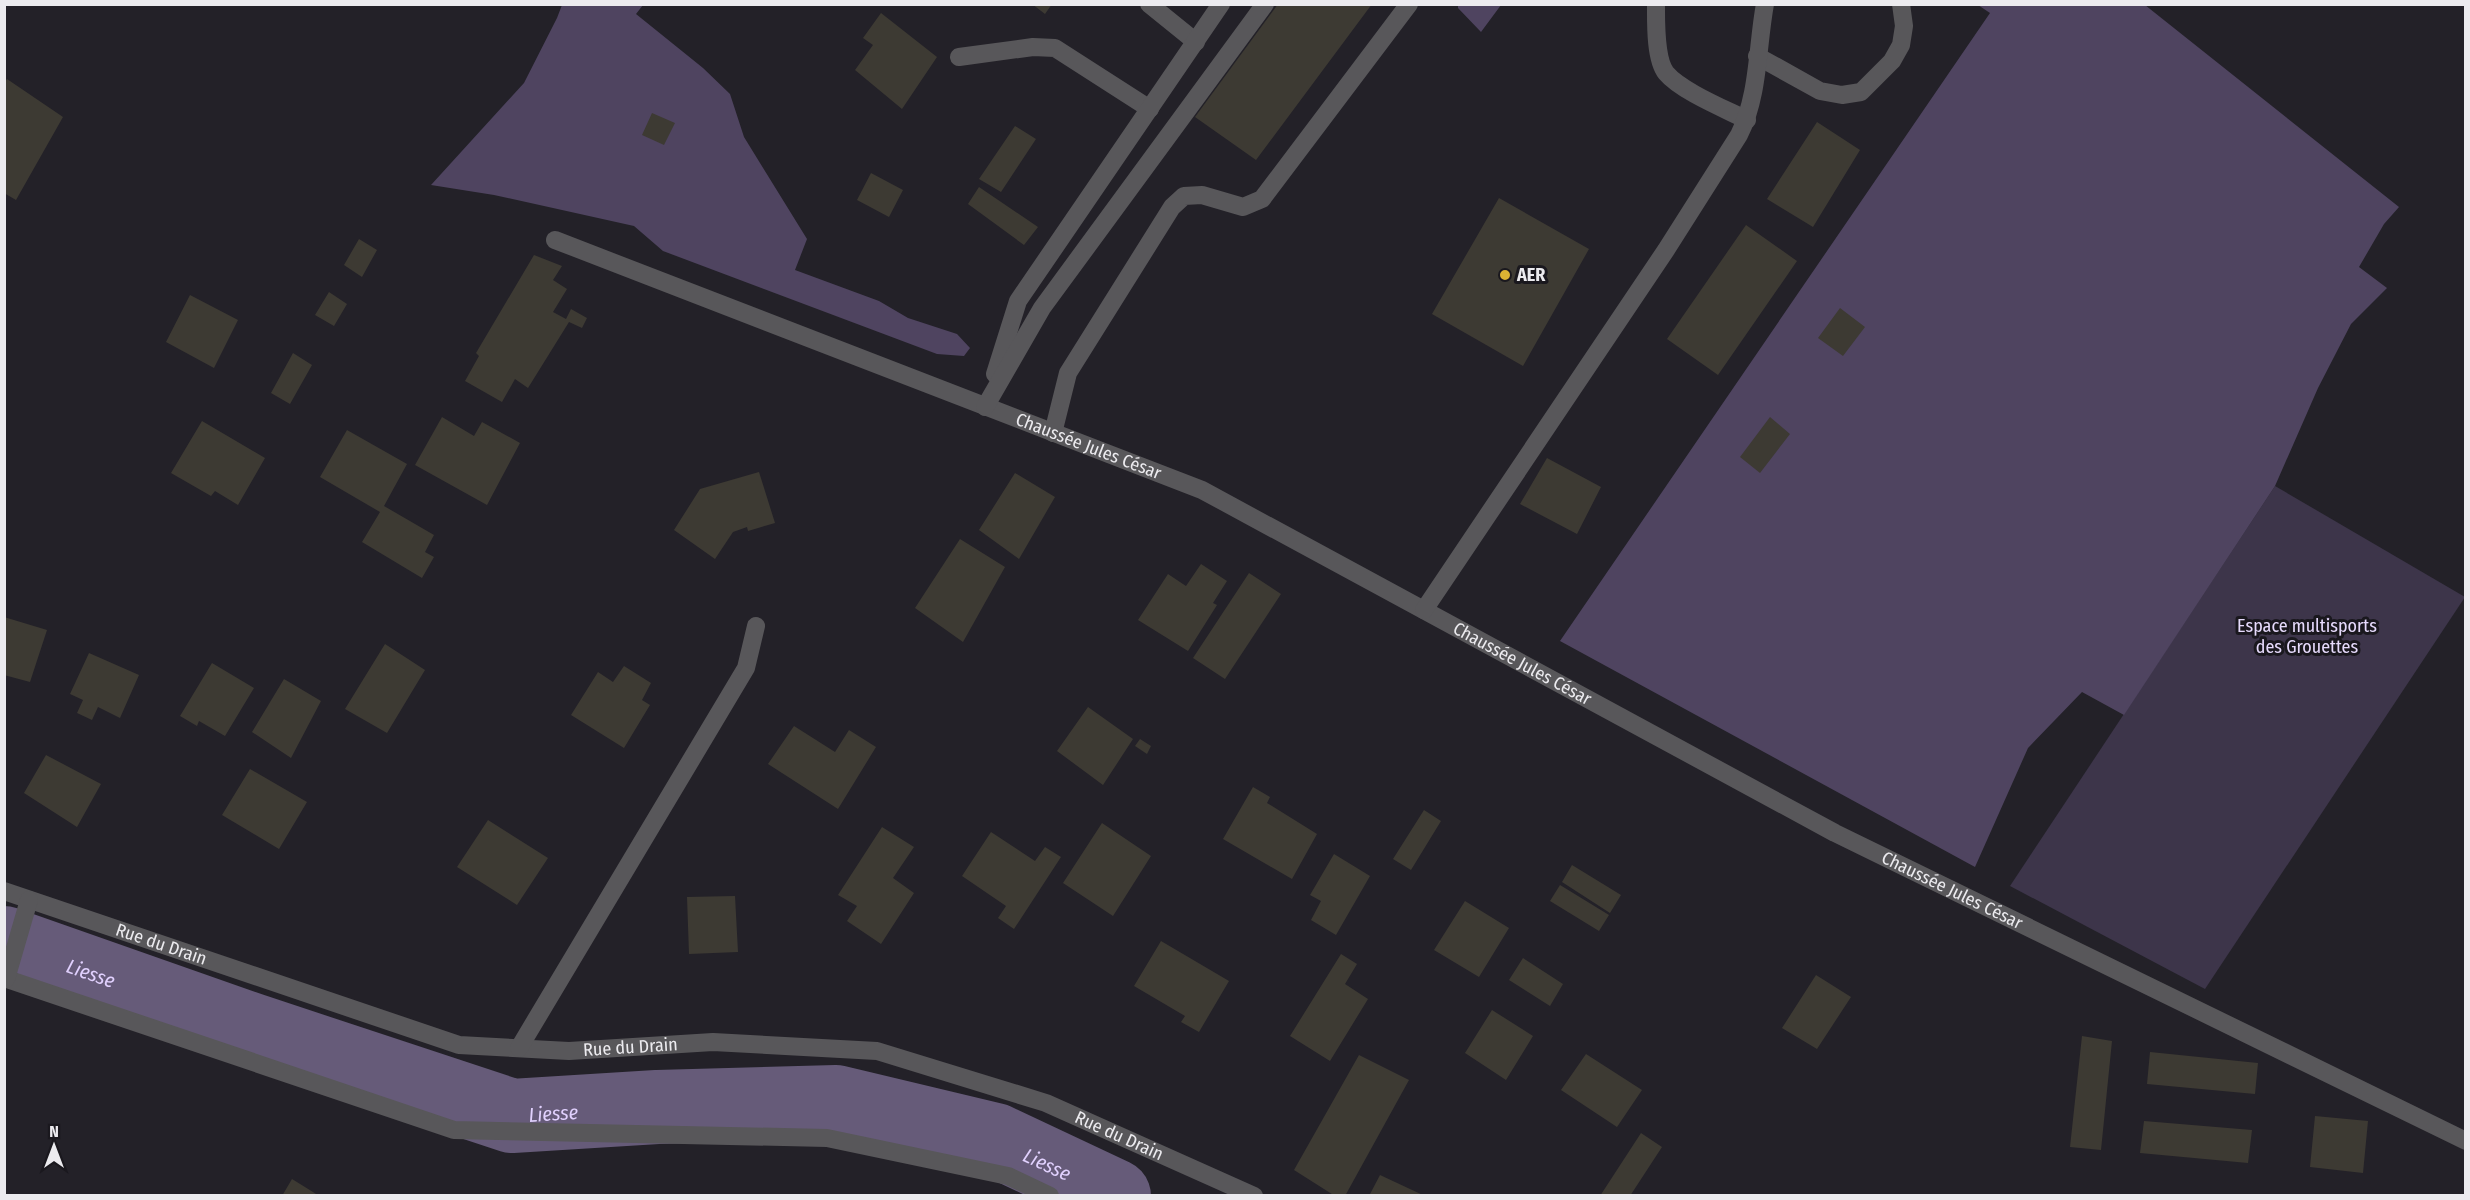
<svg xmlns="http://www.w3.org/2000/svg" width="2470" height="1200" viewBox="0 0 2470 1200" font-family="'Fira Sans Condensed',sans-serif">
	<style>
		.green { fill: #3d354a }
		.forest { fill: #4f4460 }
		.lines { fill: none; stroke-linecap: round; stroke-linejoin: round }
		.river { stroke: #665b79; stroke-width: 74 }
		.building { fill: #3d3a33 }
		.minor { stroke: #58575a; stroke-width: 18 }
		.poi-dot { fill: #dab333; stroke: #1a181e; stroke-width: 2 }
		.labels { text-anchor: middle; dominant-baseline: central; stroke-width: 6; stroke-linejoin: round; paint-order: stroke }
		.poi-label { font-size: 18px; font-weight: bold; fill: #ecebef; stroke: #1a181e; text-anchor: start }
		.street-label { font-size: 18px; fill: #ecebef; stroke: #1a181e }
		.park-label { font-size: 18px; fill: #e7dbfd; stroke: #1a181e }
		.water-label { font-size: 20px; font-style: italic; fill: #e1d1fe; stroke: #1a181e }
	</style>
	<rect width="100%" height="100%" fill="#232128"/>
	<path class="green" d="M 2275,486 L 2465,597 L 2205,989 L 2010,886 Z"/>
	<path class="forest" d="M 562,5 L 643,5 L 636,14 L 703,68 L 730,94 L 744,137 L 807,239 L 795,270 L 879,301 L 908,318 L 957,334 L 970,348 L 964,356 L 937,354 L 663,251 L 634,226 L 494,195 L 431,185 L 524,83 L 557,18 Z
		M 1458,5 L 1458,4 L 1501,5 L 1481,32 L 1458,8 Z
		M 1978,5 L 2145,5 L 2399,207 L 2384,224 L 2359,267 L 2387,288 L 2351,324 L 2318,388 L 2275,486 L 2124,715 L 2082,692 L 2028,748 L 1975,867 L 1560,641 L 1990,13 Z"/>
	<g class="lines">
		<path class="river" id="s1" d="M 4,943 L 252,1030 L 512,1116 L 657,1107 L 836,1102 L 995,1140 L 1114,1196"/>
	</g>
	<path class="building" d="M 1032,4 L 1052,4 L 1045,14 Z
		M 1278,4 L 1372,4 L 1256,160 L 1195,117 Z
		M 881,13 L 937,57 L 902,109 L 855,70 L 873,45 L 863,38 Z
		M 7,79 L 63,117 L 16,200 L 4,193 L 4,83 Z
		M 652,113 L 675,123 L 664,145 L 642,135 Z
		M 1817,122 L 1860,150 L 1813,227 L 1767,199 Z
		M 1015,126 L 1036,139 L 1001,192 L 979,179 Z
		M 871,173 L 903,190 L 889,217 L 857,200 Z
		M 979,187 L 1038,227 L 1024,245 L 968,204 Z
		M 1499,198 L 1589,249 L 1523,366 L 1432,314 Z
		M 1746,225 L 1797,261 L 1718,375 L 1667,339 Z
		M 359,239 L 377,250 L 362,277 L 344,265 Z
		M 534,255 L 562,266 L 553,280 L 567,289 L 553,312 L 566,319 L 571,309 L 587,318 L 582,328 L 569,322 L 528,388 L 515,379 L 502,402 L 465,381 L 479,356 L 476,353 Z
		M 329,292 L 347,304 L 334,326 L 315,315 Z
		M 190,295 L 238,320 L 214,368 L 166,342 Z
		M 1840,308 L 1865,327 L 1843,356 L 1818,338 Z
		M 293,353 L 312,365 L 290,404 L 271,393 Z
		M 442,417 L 474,436 L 482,422 L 520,443 L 487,505 L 415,465 Z
		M 1770,417 L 1790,434 L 1760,473 L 1740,457 Z
		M 202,421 L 265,458 L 238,505 L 215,491 L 211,496 L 171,473 Z
		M 347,430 L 407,464 L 384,506 L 434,535 L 425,552 L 434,557 L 422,578 L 362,542 L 380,512 L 320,477 Z
		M 1547,458 L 1601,487 L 1577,534 L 1520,504 Z
		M 759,472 L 775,523 L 748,531 L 747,527 L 733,532 L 715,559 L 674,530 L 700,489 Z
		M 1015,473 L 1055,497 L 1019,559 L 979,530 Z
		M 960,539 L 1005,567 L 963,642 L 915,608 Z
		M 1201,564 L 1227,581 L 1213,603 L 1217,605 L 1188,651 L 1138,620 L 1168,574 L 1186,586 Z
		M 1249,573 L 1281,594 L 1225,679 L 1193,658 Z
		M 4,617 L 47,630 L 30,682 L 4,675 Z
		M 385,644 L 425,670 L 387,733 L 345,709 Z
		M 89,653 L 139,675 L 120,718 L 98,707 L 92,720 L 77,713 L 83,700 L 70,694 Z
		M 212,663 L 254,688 L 225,736 L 199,721 L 197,726 L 180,716 Z
		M 624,666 L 651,683 L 642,700 L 650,705 L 624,748 L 571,715 L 598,672 L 613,682 Z
		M 284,679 L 321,701 L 291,758 L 252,732 Z
		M 1088,707 L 1133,739 L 1103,785 L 1057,751 Z
		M 794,726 L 835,752 L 849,730 L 876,747 L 838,809 L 768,764 Z
		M 1140,739 L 1151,746 L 1147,754 L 1135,746 Z
		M 46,755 L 101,784 L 77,827 L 24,793 Z
		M 250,769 L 307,802 L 279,849 L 222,815 Z
		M 1253,787 L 1270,797 L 1267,803 L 1317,834 L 1292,879 L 1223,839 Z
		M 1424,810 L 1441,821 L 1411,870 L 1393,859 Z
		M 488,820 L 548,858 L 517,905 L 457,867 Z
		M 1102,823 L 1151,856 L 1113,916 L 1063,883 Z
		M 882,827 L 914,847 L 893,878 L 914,893 L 881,944 L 847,921 L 857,906 L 838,895 Z
		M 991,832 L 1035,861 L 1045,847 L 1061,857 L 1014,929 L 998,918 L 1006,906 L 962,876 Z
		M 1334,854 L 1370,876 L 1336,935 L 1311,920 L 1321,901 L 1310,895 Z
		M 1572,865 L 1621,895 L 1610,913 L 1562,882 Z
		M 1560,885 L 1609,915 L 1599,931 L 1550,901 Z
		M 735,896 L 738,952 L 689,954 L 687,897 Z
		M 1465,901 L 1509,928 L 1479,977 L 1434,950 Z
		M 1161,941 L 1229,981 L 1199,1032 L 1181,1022 L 1185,1016 L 1134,986 Z
		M 1341,954 L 1357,964 L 1345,984 L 1368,999 L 1330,1061 L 1290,1036 Z
		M 1523,958 L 1563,984 L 1550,1006 L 1509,980 Z
		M 1816,975 L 1851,997 L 1817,1049 L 1782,1028 Z
		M 1492,1010 L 1533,1036 L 1506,1080 L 1465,1053 Z
		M 2082,1036 L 2112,1041 L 2101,1150 L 2070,1147 Z
		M 2150,1052 L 2258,1063 L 2255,1094 L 2147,1084 Z
		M 1586,1054 L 1642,1090 L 1617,1127 L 1561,1090 Z
		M 1359,1055 L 1409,1080 L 1345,1196 L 1335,1196 L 1294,1170 Z
		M 2315,1116 L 2368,1121 L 2363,1173 L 2310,1167 Z
		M 2144,1121 L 2252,1130 L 2248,1163 L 2140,1153 Z
		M 1641,1133 L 1662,1147 L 1630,1196 L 1600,1196 Z
		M 1380,1175 L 1425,1196 L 1369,1196 Z
		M 292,1179 L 313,1192 L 319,1196 L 282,1196 Z"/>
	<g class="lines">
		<g class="minor">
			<path d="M 1149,4 L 1196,42"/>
			<path d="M 1656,4 C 1656,22 1655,59 1666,73 C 1681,91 1725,109 1747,120"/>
			<path d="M 1757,56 L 1820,91 L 1842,95 L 1861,92 L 1892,61 L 1901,45 L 1904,26 L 1901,4"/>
			<path d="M 959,57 L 1033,47 L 1055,48 L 1150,109"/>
			<path id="s2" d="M 555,240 L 1202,490 L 1835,833 L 2466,1141"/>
			<path d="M 995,374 L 1018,301 L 1221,4"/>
			<path d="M 985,407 L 1042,308 L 1265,4"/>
			<path d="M 1053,433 L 1068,373 L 1172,207 L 1184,196 L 1202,195 L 1243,207 L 1262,199 L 1409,4"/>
			<path d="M 1424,610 L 1666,250 L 1739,135 C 1759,96 1757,47 1765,4"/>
			<path id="s3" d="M 4,891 L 459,1045 L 569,1051 L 713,1042 L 877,1051 L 1046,1103 L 1254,1196"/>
			<path d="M 4,978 L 454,1130 L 827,1138 L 1008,1176 L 1050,1196"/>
			<path d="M 6,979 L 29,900"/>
			<path d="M 519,1048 L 746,668 L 756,626"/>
		</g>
	</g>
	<circle class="poi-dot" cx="1505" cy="275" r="6"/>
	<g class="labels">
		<g class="poi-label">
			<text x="1517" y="275">AER</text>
		</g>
		<g class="street-label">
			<text stroke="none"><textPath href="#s2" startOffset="572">Chaussée Jules César</textPath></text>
			<text stroke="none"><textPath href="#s2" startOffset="1058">Chaussée Jules César</textPath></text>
			<text stroke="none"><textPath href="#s2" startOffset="1544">Chaussée Jules César</textPath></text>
			<text stroke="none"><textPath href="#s3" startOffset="166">Rue du Drain</textPath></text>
			<text stroke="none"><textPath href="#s3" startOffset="652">Rue du Drain</textPath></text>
			<text stroke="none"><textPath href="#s3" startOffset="1156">Rue du Drain</textPath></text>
		</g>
		<g class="park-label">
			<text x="2307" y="626">Espace multisports<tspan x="2307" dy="21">des Grouettes</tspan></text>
		</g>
		<g class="water-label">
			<text stroke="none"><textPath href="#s1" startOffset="92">Liesse</textPath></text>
			<text stroke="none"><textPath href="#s1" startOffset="578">Liesse</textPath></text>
			<text stroke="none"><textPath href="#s1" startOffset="1082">Liesse</textPath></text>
		</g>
	</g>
	<rect width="2470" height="1200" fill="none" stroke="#ecebef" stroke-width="12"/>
	<g transform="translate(54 1146)" stroke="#1a181e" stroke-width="4.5" paint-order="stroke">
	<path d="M0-4.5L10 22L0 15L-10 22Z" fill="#ecebef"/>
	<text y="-9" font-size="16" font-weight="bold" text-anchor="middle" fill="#ecebef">N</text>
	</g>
</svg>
